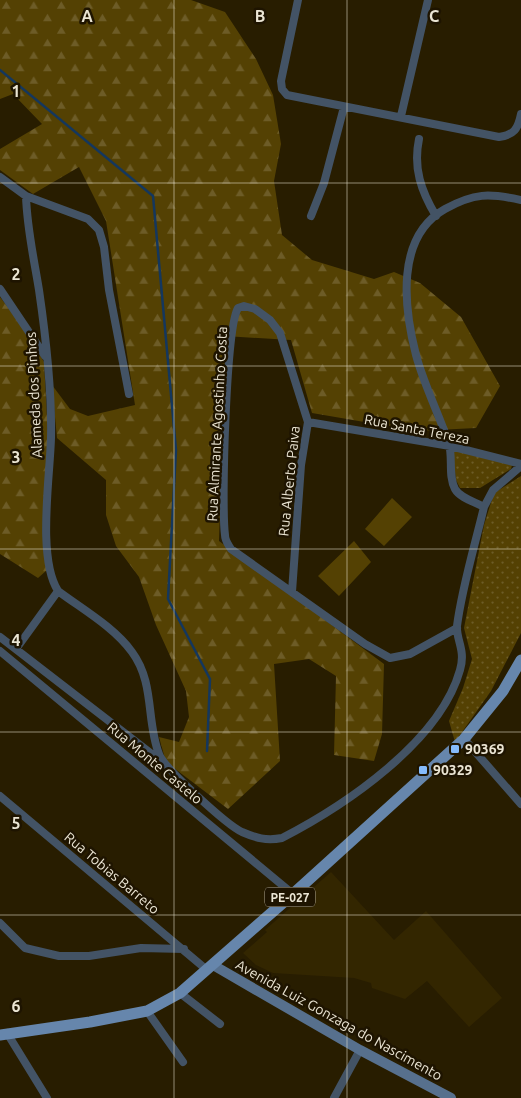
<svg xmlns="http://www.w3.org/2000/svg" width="521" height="1098" viewBox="0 0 521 1098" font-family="Ubuntu,sans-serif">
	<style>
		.built { fill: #332600 }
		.green { fill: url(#green-dots) }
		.forest { fill: url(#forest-firs) }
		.pitch { fill: #544103 }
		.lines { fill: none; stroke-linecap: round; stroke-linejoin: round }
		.stream { stroke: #14375e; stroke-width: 2.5 }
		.minor { stroke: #435365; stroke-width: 8 }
		.secondary { stroke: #57708d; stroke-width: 10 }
		.primary { stroke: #6686ac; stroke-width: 11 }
		.grid { fill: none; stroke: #ebe5d3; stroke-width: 1; stroke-opacity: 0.55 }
		.poi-dot { fill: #85bbfb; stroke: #1e1400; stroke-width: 2 }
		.labels { text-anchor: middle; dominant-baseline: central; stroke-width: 5; stroke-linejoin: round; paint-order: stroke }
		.shield { fill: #1e1400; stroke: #aea694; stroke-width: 1 }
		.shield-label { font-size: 12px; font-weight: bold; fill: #ebe5d3 }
		.street-label { font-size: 14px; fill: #ebe5d3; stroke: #1e1400 }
		.poi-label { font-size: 14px; font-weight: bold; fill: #ebe5d3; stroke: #1e1400; text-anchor: start }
		.grid-label { font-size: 16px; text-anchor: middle; font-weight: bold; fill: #ebe5d3; stroke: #1e1400; stroke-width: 5; stroke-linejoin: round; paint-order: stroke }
	</style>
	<defs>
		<pattern id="green-dots" width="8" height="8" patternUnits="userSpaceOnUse" patternTransform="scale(1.25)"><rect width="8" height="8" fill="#544103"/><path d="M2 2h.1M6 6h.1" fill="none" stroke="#6d5c27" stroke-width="1.8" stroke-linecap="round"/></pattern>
		<pattern id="forest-firs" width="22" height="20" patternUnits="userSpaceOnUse" patternTransform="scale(1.25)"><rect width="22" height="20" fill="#544103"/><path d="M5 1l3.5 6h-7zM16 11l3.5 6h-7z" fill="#6d5c27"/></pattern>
	</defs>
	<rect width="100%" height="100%" fill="#281d00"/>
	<path class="built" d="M 331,872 L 394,940 L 426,911 L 502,998 L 469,1027 L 427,981 L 405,999 L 372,988 L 371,983 L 354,978 L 273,973 L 256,965 L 243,953 L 267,932 L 265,930 Z"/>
	<path class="green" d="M 452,448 L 512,465 L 511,469 L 480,488 L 460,488 L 456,480 Z
		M 521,476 L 521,633 L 491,691 L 455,742 L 449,721 L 463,688 L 472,659 L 464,628 L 484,525 L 494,493 Z"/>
	<path class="forest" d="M 0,0 L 191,0 L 225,12 L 256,59 L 273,95 L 281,144 L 274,181 L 282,235 L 312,260 L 374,279 L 394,272 L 420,283 L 461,317 L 500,386 L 476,428 L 417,431 L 312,413 L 291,340 L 225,336 L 219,541 L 384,664 L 382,734 L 374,761 L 334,755 L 336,676 L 309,659 L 274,664 L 280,761 L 228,809 L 166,762 L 159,737 L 179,742 L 189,717 L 186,691 L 156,625 L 139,577 L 116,546 L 106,515 L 106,480 L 57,438 L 52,385 L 70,409 L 88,416 L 135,405 L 106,221 L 79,167 L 33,194 L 0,170 L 0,149 L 42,124 L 13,94 L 0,99 Z
		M 0,297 L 23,327 L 44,362 L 48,436 L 47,570 L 38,578 L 0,554 Z"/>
	<path class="pitch" d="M 392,498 L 412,517 L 384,546 L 365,529 Z
		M 354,541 L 371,562 L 339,596 L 318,576 Z"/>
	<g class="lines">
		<path class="stream" d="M 0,70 L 153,196 L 176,450 L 168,599 L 210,679 L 207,751"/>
		<path class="minor" d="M 298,0 L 281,81 L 282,89 L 287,95 L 499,137 C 514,135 518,129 521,114
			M 401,116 L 428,0
			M 419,139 C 413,168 421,191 436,216
			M 0,177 L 26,196 L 88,219 L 99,230 L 104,247 L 109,290 L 129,394
			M 311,216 L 324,183 L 344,107
			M 0,289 L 45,356
			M 308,422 L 450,446 L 521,464
			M 484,507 C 475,502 460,498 455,489 C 448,476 453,458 449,444 C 439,414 424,385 416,355 C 404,308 395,237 445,209 C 474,193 489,193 521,200
			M 58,591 C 82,609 114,627 132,652 C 155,683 146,721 159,754 C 164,768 227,825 242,832 C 256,838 266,841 282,838 C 344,806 440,742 460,670 C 466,650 456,640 457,626 C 462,587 475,545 484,507 L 493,490 L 521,466
			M 292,592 L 301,465 L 308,422 L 280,333 L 270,320 L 255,309 L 244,306 L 238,308 C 226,328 221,505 225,535 C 225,541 228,544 231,549 L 365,644 L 390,658 L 410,654 L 457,628
			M 0,637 L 162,762
			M 16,649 L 58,591 C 37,558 50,477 51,438 C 52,390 46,338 39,290 C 34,259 27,229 26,196
			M 0,651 L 293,894
			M 464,739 L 521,804
			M 0,796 L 207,970
			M 0,923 L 25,948 L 59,956 L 89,956 L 141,948 L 184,949
			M 180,993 L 220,1024
			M 147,1011 L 183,1062
			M 7,1033 L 47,1098
			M 334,1098 L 360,1050"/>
		<path class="secondary" d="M 213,965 L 360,1050 L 451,1098"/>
		<path class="primary" d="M 0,1035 L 90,1022 L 147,1011 L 180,993 L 293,894 L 464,739 L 503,691 L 521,660"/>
	</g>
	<path class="grid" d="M 174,0 L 174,1098M 347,0 L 347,1098M 0,183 L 521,183M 0,366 L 521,366M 0,549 L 521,549M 0,732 L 521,732M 0,915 L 521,915"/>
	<g class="poi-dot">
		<rect x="450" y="744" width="10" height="10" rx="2.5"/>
		<rect x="418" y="765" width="10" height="10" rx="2.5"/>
	</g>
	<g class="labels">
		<rect class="shield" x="265" y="887.5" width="50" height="19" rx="4"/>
		<g class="shield-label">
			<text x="290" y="897">PE-027</text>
		</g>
		<g class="street-label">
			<text transform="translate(34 395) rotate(-93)">Alameda dos Pinhos</text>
			<text transform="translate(217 424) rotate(-87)">Rua Almirante Agostinho Costa</text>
			<text transform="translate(417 429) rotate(11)">Rua Santa Tereza</text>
			<text transform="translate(289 481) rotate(-84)">Rua Alberto Paiva</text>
			<text transform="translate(155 763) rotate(40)">Rua Monte Castelo</text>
			<text transform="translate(112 873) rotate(40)">Rua Tobias Barreto</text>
			<text transform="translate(339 1020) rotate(29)">Avenida Luiz Gonzaga do Nascimento</text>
		</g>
		<g class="poi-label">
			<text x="465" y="749">90369</text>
			<text x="433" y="770">90329</text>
		</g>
	</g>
	<g class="grid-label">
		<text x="87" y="22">A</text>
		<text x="260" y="22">B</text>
		<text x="434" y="22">C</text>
		<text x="16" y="97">1</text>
		<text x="16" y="280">2</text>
		<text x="16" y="463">3</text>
		<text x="16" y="646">4</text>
		<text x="16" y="829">5</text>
		<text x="16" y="1012">6</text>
	</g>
</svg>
